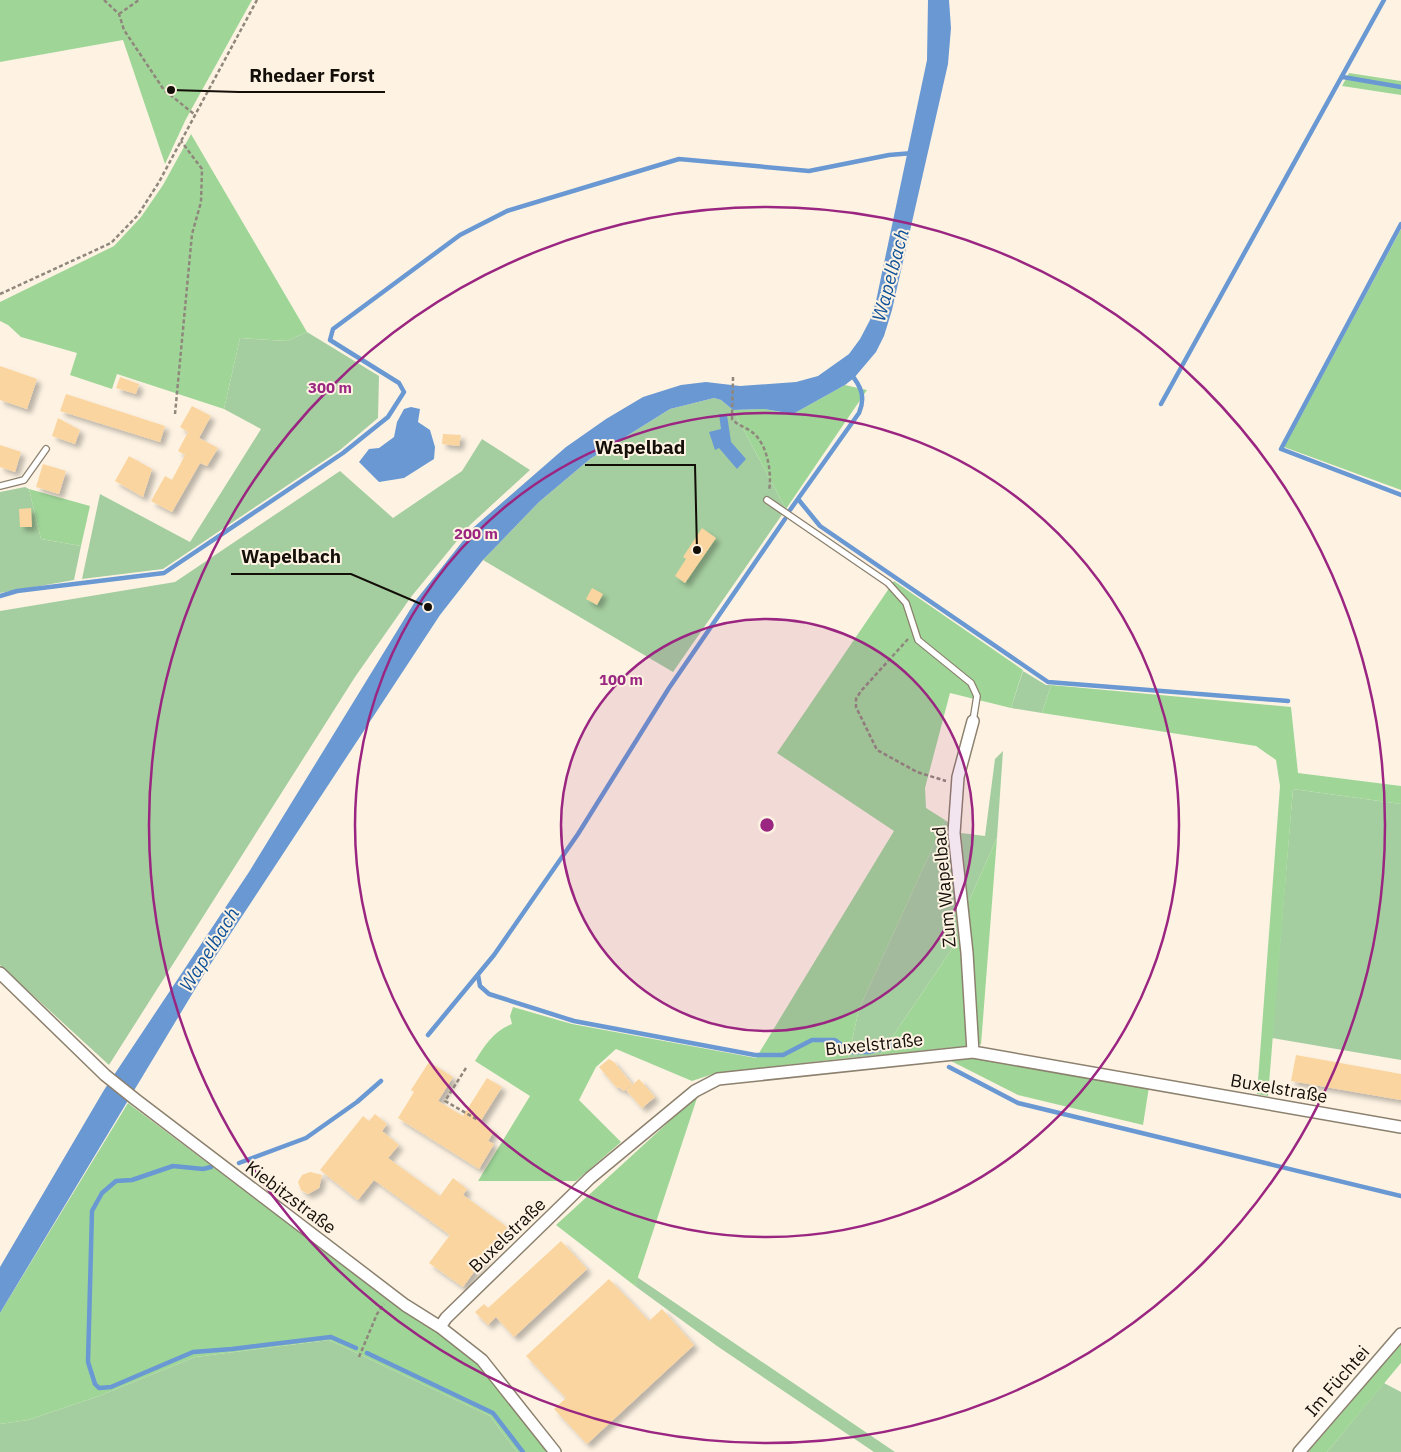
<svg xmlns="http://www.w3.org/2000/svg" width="1401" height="1452" viewBox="0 0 1401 1452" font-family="'IBM Plex Sans',sans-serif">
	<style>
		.green { fill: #a5cea0 }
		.forest { fill: #9fd698 }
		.water { fill: #6998d3 }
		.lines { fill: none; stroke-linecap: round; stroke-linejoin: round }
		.stream { stroke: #6998d3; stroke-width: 4.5 }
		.building { fill: #fbd59f; filter: url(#shadow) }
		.service-casing { stroke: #8c806e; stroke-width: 8 }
		.minor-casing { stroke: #8c806e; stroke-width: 14 }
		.path { stroke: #90877c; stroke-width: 2.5; stroke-dasharray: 4 2.5; stroke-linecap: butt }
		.service { stroke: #fff; stroke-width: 5.5 }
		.minor { stroke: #fff; stroke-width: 11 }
		.ring { fill: none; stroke: #9a2681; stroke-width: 2.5 }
		.labels { text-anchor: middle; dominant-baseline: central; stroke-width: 4; stroke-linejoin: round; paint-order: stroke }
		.street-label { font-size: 18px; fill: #130e08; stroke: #fef3e3 }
		.water-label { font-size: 19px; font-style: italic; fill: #0f5199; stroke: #fef3e3 }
		.centre { fill: #9a2681; stroke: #fef3e3; stroke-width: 2.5 }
		.ring-label { font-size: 15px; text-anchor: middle; font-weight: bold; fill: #9a2681; stroke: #fef3e3; stroke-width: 4; stroke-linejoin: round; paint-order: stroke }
		.leader { fill: none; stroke: #130e08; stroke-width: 2 }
		.callout-dot { fill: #130e08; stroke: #fef3e3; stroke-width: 2 }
		.callout-label { font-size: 19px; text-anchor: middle; font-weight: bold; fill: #130e08; stroke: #fef3e3; stroke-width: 4; stroke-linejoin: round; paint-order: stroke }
	</style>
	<defs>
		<filter id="shadow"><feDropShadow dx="4.5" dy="4.5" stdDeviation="2.5" flood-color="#0004"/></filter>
	</defs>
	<rect width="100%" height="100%" fill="#fef3e3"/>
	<path class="green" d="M 307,332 L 379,376 L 378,418 L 340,450 L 163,569 L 82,579 L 100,494 L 190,542 L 261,429 L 224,409 L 240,338 L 287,341 Z
		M 714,398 L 721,400 L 733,410 L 786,509 L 673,672 L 483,560 L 539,502 L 590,459 L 670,409 Z
		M 482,439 L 530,470 L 470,525 L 411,597 L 355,677 L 109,1065 L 0,965 L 0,611 L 175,582 L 340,471 L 393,518 L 462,471 Z
		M 25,487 L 29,489 L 41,539 L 81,546 L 74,580 L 0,593 L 0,492 Z
		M 1023,671 L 1046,685 L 1051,685 L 1042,713 L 1011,708 Z
		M 1003,751 L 997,838 L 968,903 L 961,833 L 985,836 L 995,759 Z
		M 1293,789 L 1401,804 L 1401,1060 L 1272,1038 Z
		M 945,820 L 949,823 L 960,937 L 880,1055 L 848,1058 L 859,1009 Z
		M 637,1277 L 895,1452 L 874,1452 L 717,1346 L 635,1286 Z
		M 329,1340 L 490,1416 L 517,1452 L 0,1452 L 0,1424 L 28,1420 L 99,1396 L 195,1357 Z
		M 1384,1383 L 1401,1392 L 1401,1452 L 1327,1452 Z"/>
	<path class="forest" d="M 0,0 L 252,0 L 186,119 L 165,164 L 123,40 L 0,62 Z
		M 1349,73 L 1401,81 L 1401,95 L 1342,86 Z
		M 191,134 L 307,332 L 287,341 L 240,338 L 224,409 L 117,374 L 112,389 L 70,375 L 77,353 L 21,337 L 8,325 L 0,321 L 0,302 L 114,246 L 141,217 L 163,185 Z
		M 1401,229 L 1401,490 L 1284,447 Z
		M 845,385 L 867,390 L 786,509 L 733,410 L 764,409 L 793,414 Z
		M 29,489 L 90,506 L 81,546 L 41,539 Z
		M 894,581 L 1023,670 L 1011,708 L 950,693 L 925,788 L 926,808 L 945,820 L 859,1009 L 848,1058 L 716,1073 L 692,1081 L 616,1049 L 596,1067 L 579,1100 L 621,1142 L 576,1181 L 478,1181 L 530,1096 L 475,1061 C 485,1045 494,1031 512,1024 L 510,1016 L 513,1007 L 572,1024 L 756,1058 L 894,831 L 777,753 Z
		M 1051,685 L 1291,707 L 1298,773 L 1401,786 L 1401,804 L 1293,789 L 1268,1096 L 1257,1094 L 1280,786 L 1276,760 L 1256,746 L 1042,713 Z
		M 997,838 L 981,1045 L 977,1042 L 968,903 Z
		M 960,937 L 966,1046 L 880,1055 Z
		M 972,1058 L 1149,1087 L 1143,1125 L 1018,1095 L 949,1060 Z
		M 698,1095 L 635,1286 L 556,1225 Z
		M 128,1103 L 404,1311 L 435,1329 L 480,1365 L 548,1452 L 517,1452 L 490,1416 L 329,1340 L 195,1357 L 99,1396 L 28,1420 L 0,1424 L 0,1313 Z
		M 1401,1344 L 1401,1363 L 1327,1452 L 1308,1452 Z"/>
	<path class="water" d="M 928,0 L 949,0 L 951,28 L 948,64 L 892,310 L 884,336 L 876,352 L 854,378 L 845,385 L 793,414 L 764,409 L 733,410 L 721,400 L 714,398 L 670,409 L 590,459 L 539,502 L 483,560 L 440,615 L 206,971 L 0,1313 L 0,1267 L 104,1090 L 249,872 L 416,600 L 474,527 L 566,447 L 606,419 L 643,397 L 681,385 L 706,382 L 740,386 L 796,382 L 818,376 L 849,354 L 860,339 L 870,320 L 876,301 L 927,60 Z
		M 411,407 L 420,409 L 418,422 L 430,430 L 435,447 L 434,459 L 404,478 L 379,482 L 359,462 L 369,449 L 379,448 L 394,437 L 397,422 L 404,409 Z
		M 719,414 L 727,415 L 731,442 L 746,459 L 737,469 L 719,448 L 715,450 L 709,432 L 721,429 Z"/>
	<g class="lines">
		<path class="stream" d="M 1343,77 L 1401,87
			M 1401,224 L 1281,449 L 1401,495
			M 1161,404 L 1384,0
			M 798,499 L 820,526 L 1048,682 L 1288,701
			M 790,510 L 859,413 C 866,397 861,386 850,373
			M 0,596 L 17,591 L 164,573 L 343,453 L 388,417 L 404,392 L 399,383 L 330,340 L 333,329 L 460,235 L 507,211 L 679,159 L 809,171 L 889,155 L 913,153
			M 478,975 L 480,986 L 489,994 L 574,1021 L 755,1055 L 783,1055 L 812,1040 L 835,1040 L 851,1052 L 868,1052 L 898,1044
			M 428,1035 L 494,955 L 578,834 L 669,688 L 785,519
			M 949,1067 L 1018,1103 L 1401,1196
			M 239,1163 L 306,1138 L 357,1102 L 381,1081
			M 211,1167 L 203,1169 L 173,1166 L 132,1180 L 116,1181 L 102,1193 L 92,1211 L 88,1362 L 95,1384 L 99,1388 L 111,1387 L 193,1352 L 232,1349 L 331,1337 L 356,1348
			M 367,1353 L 493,1413 L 523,1452"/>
	</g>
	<path class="building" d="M 0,366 L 37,379 L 27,409 L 0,400 Z
		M 120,377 L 139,384 L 136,394 L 116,388 Z
		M 66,394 L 165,426 L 160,442 L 60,411 Z
		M 192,406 L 211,416 L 199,438 L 218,448 L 207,466 L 200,463 L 172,512 L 151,501 L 165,476 L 172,480 L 185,455 L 178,451 L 188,432 L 180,427 Z
		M 58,418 L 80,430 L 75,444 L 52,436 Z
		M 443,434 L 461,435 L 459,446 L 442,444 Z
		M 0,445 L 21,452 L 15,472 L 0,467 Z
		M 129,456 L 152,469 L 143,497 L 115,481 Z
		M 43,464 L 66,471 L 59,494 L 36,487 Z
		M 31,508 L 32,527 L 20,527 L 19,509 Z
		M 702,528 L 716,538 L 685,583 L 675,576 L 686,559 L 683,557 Z
		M 592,588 L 603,594 L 597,605 L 586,599 Z
		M 1296,1055 L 1401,1074 L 1401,1100 L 1291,1081 Z
		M 609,1059 L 614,1062 L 632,1084 L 624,1091 L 619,1087 L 617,1088 L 599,1067 Z
		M 429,1062 L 453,1077 L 438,1101 L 463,1116 L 487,1078 L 502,1087 L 480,1122 L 494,1131 L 488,1141 L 494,1144 L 479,1169 L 398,1118 L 414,1092 L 411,1090 Z
		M 639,1079 L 655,1097 L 642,1108 L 626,1090 Z
		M 375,1114 L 387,1124 L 382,1131 L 399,1145 L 388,1158 L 440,1196 L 453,1178 L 467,1189 L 463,1195 L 507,1227 L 463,1287 L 429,1263 L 450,1235 L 374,1180 L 358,1200 L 320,1170 L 363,1116 L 369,1121 Z
		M 310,1172 L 322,1175 L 319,1188 L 308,1194 L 301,1190 L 298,1182 L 302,1175 Z
		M 561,1241 L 587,1269 L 514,1337 L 496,1317 L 488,1325 L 475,1312 L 484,1304 L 488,1308 Z
		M 609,1279 L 649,1321 L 662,1309 L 694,1345 L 587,1444 L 554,1409 L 566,1398 L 526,1356 Z"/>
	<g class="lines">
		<g class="service-casing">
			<path id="service" d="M 0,486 L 24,480 L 46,449
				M 767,500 L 888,583 L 906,603 L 918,640 L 971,683 L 977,696 L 973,721"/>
		</g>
		<g class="minor-casing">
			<path id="minor" d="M 973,721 L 958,777 L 954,833 L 967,953 L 973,1052
				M 0,973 L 105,1075 L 135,1099 L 405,1305 L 440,1327 L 482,1360 L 555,1452
				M 440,1327 L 446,1318 L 590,1178 L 695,1091 L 718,1079 L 973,1052 L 1401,1127
				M 1299,1452 L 1401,1334"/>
		</g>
		<path class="path" d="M 104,0 L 119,14 L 124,30 L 164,90 L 194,114
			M 119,14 L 139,0
			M 0,294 L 111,243 L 138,215 L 159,182 L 257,0
			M 733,377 L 732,419 C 738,426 746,427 752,432 C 768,444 772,474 769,491
			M 175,414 L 192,234 L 201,202 L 202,169 L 181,141
			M 908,639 L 861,691 L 856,699 L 856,707 L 877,750 L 917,772 L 946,781
			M 466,1068 L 445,1101 L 478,1120
			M 359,1357 L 377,1314 L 384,1304"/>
		<use href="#service" class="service"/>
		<use href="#minor" class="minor"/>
	</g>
	<circle cx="767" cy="825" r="206" fill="#9a2681" fill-opacity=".12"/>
	<g class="ring">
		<circle cx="767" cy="825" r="206"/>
		<circle cx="767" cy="825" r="412"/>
		<circle cx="767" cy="825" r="618"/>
	</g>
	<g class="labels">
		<g class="street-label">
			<text transform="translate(944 887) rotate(-95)">Zum Wapelbad</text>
			<text transform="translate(874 1044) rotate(-6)">Buxelstraße</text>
			<text transform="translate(1279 1088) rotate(10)">Buxelstraße</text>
			<text transform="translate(291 1197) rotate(37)">Kiebitzstraße</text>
			<text transform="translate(507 1235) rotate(-44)">Buxelstraße</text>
			<text transform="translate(1337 1381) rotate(-49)">Im Füchtei</text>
		</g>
		<g class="water-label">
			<text transform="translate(890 275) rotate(-75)">Wapelbach</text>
			<text transform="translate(209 949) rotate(-58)">Wapelbach</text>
		</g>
	</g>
	<circle cx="767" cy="825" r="8" class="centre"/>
	<g class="ring-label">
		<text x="330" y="393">300 m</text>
		<text x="476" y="539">200 m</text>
		<text x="621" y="685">100 m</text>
	</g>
	<path class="leader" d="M171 90L239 92H385M697 550L695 465H585M428 607L351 574H231"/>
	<g class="callout-dot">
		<circle cx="171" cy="90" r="5"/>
		<circle cx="697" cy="550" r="5"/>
		<circle cx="428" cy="607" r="5"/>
	</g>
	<g class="callout-label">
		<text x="312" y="82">Rhedaer Forst</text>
		<text x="640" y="454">Wapelbad</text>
		<text x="291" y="563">Wapelbach</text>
	</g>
</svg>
